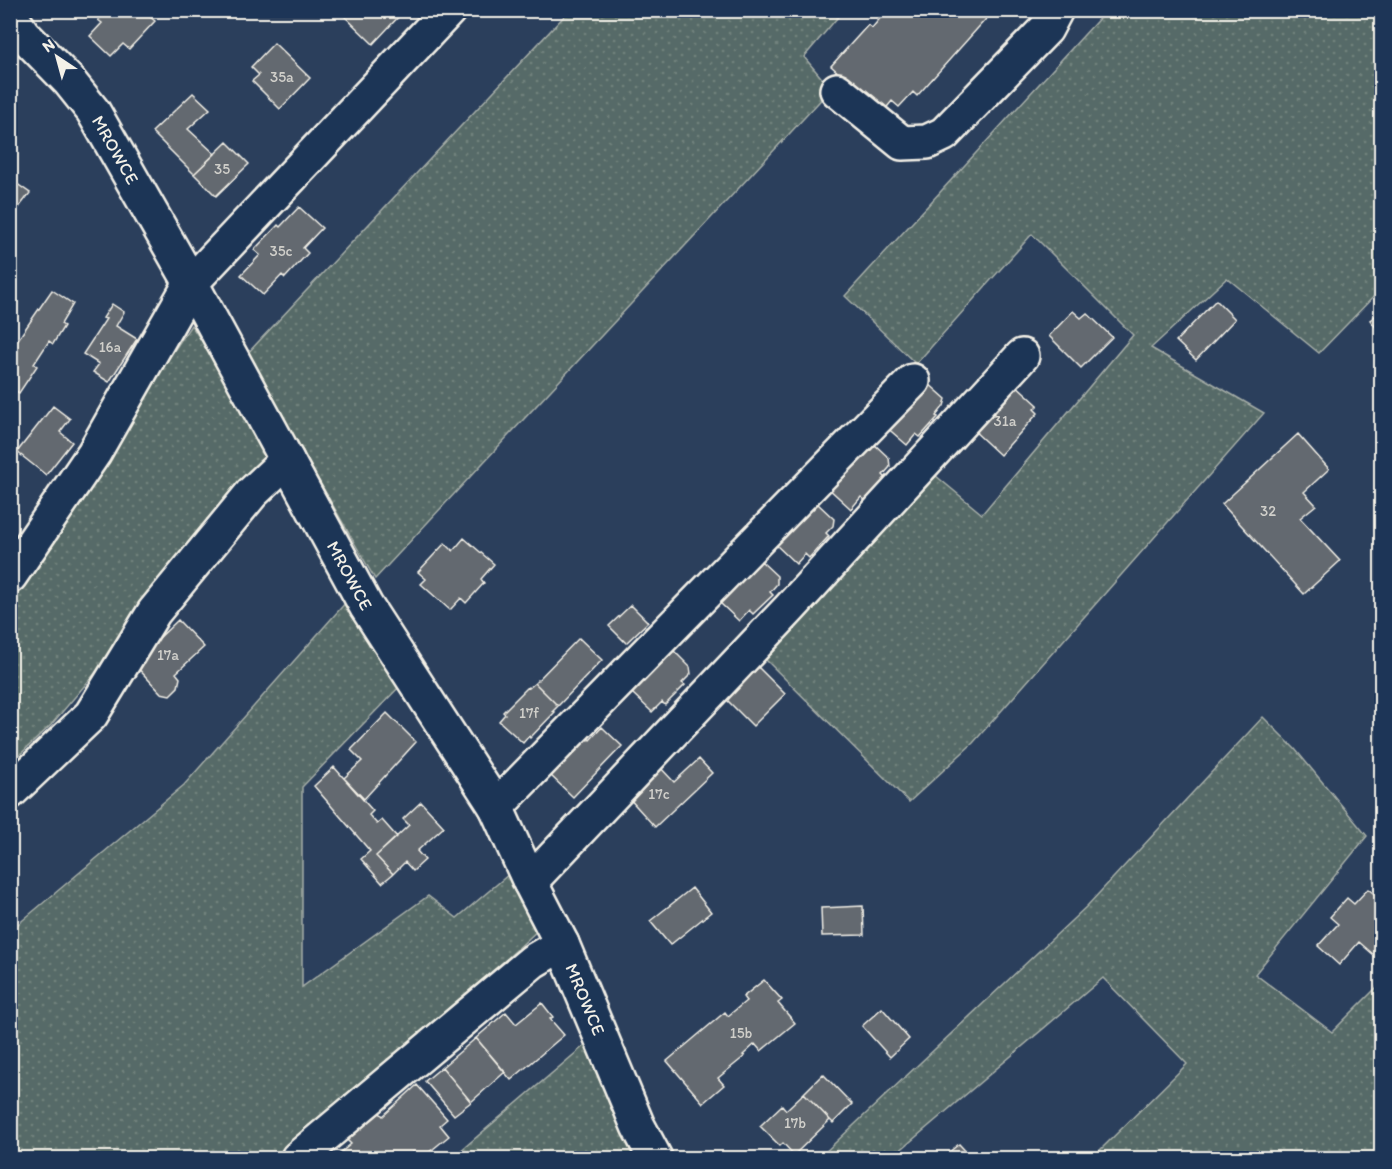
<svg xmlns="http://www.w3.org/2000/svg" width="1392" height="1169" viewBox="0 0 1392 1169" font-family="Itim,sans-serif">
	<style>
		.grass { fill: url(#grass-dots); stroke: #a6aea8; stroke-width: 1.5 }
		.building { fill: #64696f; stroke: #f4f1e8; stroke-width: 1.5 }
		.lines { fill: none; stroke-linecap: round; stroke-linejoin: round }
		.minor-casing { stroke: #f4f1e8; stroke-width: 38 }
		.minor { stroke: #1d3557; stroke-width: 33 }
		.labels { text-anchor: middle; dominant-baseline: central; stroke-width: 6; stroke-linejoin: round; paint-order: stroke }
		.number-label { font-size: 15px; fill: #d0cfca }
		.street-label { font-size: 18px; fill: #f4f1e8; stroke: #1d3557 }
	</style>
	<defs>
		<pattern id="grass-dots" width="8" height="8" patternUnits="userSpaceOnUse" patternTransform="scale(1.5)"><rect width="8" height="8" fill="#576b67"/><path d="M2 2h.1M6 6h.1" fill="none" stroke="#70817d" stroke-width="1.8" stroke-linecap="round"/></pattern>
	</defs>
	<rect width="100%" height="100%" fill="#2b3f5c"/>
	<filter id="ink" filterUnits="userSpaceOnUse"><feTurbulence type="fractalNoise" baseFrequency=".0167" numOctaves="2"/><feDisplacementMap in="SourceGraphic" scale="12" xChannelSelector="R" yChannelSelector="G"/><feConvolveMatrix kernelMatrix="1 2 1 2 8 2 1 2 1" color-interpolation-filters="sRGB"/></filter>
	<g filter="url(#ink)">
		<path class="grass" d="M 569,11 L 843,11 L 804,57 L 831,89 L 375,579 L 295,439 L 51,725 L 11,763 L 11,596 L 191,325 L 223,373 L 246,355 Z
			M 1106,11 L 1381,11 L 1381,289 L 1319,353 L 1227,278 L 1151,348 L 1264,413 L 973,743 L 909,802 L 760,654 L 936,476 L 982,514 L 1133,335 L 1032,234 L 916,364 L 845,296 Z
			M 348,600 L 402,684 L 302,787 L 302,987 L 428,896 L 457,918 L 515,869 L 539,929 L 291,1158 L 11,1158 L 11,930 L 184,785 Z
			M 1263,717 L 1295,749 L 1367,836 L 1255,974 L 1332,1032 L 1381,983 L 1381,1158 L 1092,1158 L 1187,1064 L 1103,978 L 891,1158 L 819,1158 L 1087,906 Z
			M 591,1040 L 643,1158 L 452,1158 Z"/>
		<path class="building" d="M 107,10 L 155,10 L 149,16 L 155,21 L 129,49 L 123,44 L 111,56 L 90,36 L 102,23 L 98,20 Z
			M 338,10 L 404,10 L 404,11 L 373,44 Z
			M 887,10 L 994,10 L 917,96 L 913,92 L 899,107 L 892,101 L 883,112 L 831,66 L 868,25 L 872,28 Z
			M 274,43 L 310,78 L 280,109 L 252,81 L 259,75 L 251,67 Z
			M 193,93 L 210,109 L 188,129 L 215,154 L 194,174 L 152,132 Z
			M 227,142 L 249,164 L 216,196 L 194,174 Z
			M 10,179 L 30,193 L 10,219 Z
			M 299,207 L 322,228 L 303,248 L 308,253 L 285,278 L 282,275 L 263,295 L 241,275 L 260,255 L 254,250 L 278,225 L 280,227 Z
			M 52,290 L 73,304 L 61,324 L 64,326 L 53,344 L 49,341 L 34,364 L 37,366 L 19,393 L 10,387 L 10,351 Z
			M 1216,300 L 1235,319 L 1196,360 L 1176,341 Z
			M 112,304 L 124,312 L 116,326 L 137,339 L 109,382 L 93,372 L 99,364 L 83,354 L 106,319 L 103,318 Z
			M 1073,311 L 1081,318 L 1087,313 L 1112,337 L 1081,368 L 1049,336 Z
			M 1382,311 L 1382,335 L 1370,320 Z
			M 928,383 L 946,399 L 944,406 L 936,416 L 938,417 L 920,437 L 916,434 L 907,445 L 885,426 Z
			M 1014,383 L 1038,405 L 1034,409 L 1038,413 L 1000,455 L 972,429 Z
			M 53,406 L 70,419 L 60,432 L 72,442 L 46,475 L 17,452 Z
			M 1298,434 L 1329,469 L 1304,492 L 1316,505 L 1300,518 L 1340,561 L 1304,594 L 1222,504 Z
			M 873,443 L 889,458 L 890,467 L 883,475 L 886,478 L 865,500 L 861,497 L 851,509 L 826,486 Z
			M 817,503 L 834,519 L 833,526 L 826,533 L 829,536 L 809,558 L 805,554 L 796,564 L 774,543 L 811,505 Z
			M 464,538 L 494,564 L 481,579 L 484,583 L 466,603 L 461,598 L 450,610 L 421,584 L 426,579 L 418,572 L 445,543 L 453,551 Z
			M 762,562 L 777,576 L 777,584 L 770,592 L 773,595 L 753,614 L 749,610 L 739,621 L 719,602 L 729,593 L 724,588 L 755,563 Z
			M 631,605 L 648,622 L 626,643 L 609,626 Z
			M 178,620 L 204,647 L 176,673 L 180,678 L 178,687 L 170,695 L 161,693 L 133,663 Z
			M 579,638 L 602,660 L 558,706 L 535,683 Z
			M 674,651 L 690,667 L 691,674 L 682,683 L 685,685 L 665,705 L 662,702 L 652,712 L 632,693 L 642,682 L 637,677 L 666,654 Z
			M 754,663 L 785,694 L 753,726 L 722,695 Z
			M 535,683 L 558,706 L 553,711 L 555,712 L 530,738 L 529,736 L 523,743 L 499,721 L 505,714 L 503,712 L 528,687 L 529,688 Z
			M 387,713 L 416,742 L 364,799 L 344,778 L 362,761 L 351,750 Z
			M 602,727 L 622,746 L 573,797 L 549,774 L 586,736 L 590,740 Z
			M 699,759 L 712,773 L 655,827 L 627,796 L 659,766 L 674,782 Z
			M 334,767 L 373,811 L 369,815 L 377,824 L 382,820 L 397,837 L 376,856 L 393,874 L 382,883 L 361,859 L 370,851 L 314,786 Z
			M 421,802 L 444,827 L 417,851 L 425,860 L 413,871 L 405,862 L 393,874 L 376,856 L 409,825 L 403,819 Z
			M 692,888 L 711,912 L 670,945 L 650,921 Z
			M 1368,889 L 1382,900 L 1382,916 L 1376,922 L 1382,927 L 1382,947 L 1374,955 L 1359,942 L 1339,965 L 1318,946 L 1338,924 L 1330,917 L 1347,898 L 1354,904 Z
			M 863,906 L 864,935 L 822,936 L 821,908 Z
			M 764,980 L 782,1000 L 778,1003 L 795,1023 L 761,1051 L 755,1044 L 743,1055 L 745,1056 L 718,1078 L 724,1085 L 703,1103 L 667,1061 L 725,1012 L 728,1016 L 746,1001 L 743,997 Z
			M 542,1003 L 553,1017 L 550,1019 L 564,1035 L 511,1080 L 476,1038 L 506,1012 L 516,1024 Z
			M 882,1008 L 909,1039 L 890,1057 L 862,1026 Z
			M 476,1038 L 505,1072 L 471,1102 L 442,1067 Z
			M 442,1067 L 471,1102 L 454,1115 L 425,1081 Z
			M 823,1074 L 852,1104 L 833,1123 L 804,1093 Z
			M 417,1085 L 447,1119 L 440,1125 L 449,1136 L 422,1158 L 418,1158 L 413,1152 L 406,1158 L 334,1158 L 351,1144 L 347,1140 L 379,1112 L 383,1116 Z
			M 804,1093 L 830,1120 L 794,1155 L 783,1143 L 780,1146 L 760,1126 L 782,1105 L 786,1110 Z
			M 959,1144 L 972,1158 L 942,1158 Z"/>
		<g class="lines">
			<g class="minor-casing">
				<g id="minor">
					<path id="s1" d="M 10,15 L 23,34 L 69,81 L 93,111 L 191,283 L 366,606 L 496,807 L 530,882 L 562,944 L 638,1126 L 655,1158"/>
					<path d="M 837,90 L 902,143 L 927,142 L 944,134 L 1046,29 L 1056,10"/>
					<path d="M 10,576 L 94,453 L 191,283 L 449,10"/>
					<path d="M 10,792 L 91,715 L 154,612 L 252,493 L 287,460"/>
					<path d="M 496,807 L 913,381"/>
					<path d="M 530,882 L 789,609 L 1022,356"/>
					<path d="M 298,1158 L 533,961 L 562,944"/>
				</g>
			</g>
			<use href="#minor" class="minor"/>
		</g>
	</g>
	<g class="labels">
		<g class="number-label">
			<text x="282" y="77">35a</text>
			<text x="222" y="169">35</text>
			<text x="281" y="251">35c</text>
			<text x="110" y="347">16a</text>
			<text x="1005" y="421">31a</text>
			<text x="1268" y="511">32</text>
			<text x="168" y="655">17a</text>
			<text x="529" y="713">17f</text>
			<text x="659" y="794">17c</text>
			<text x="741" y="1033">15b</text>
			<text x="795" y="1123">17b</text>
		</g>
		<g class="street-label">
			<text stroke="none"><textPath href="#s1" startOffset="172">MROWCE</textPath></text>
			<text stroke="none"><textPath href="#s1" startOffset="658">MROWCE</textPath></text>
			<text stroke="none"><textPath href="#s1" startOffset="1144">MROWCE</textPath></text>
		</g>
	</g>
	<rect width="1392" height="1169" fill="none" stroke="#1d3557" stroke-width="36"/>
	<rect x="18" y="18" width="1356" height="1133" fill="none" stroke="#f4f1e8" stroke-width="2" filter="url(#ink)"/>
	<g transform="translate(57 57) rotate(324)" stroke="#1d3557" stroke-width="4.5" paint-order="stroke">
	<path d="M0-4.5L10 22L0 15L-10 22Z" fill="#f4f1e8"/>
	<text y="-9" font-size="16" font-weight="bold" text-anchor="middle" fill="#f4f1e8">N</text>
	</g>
</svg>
